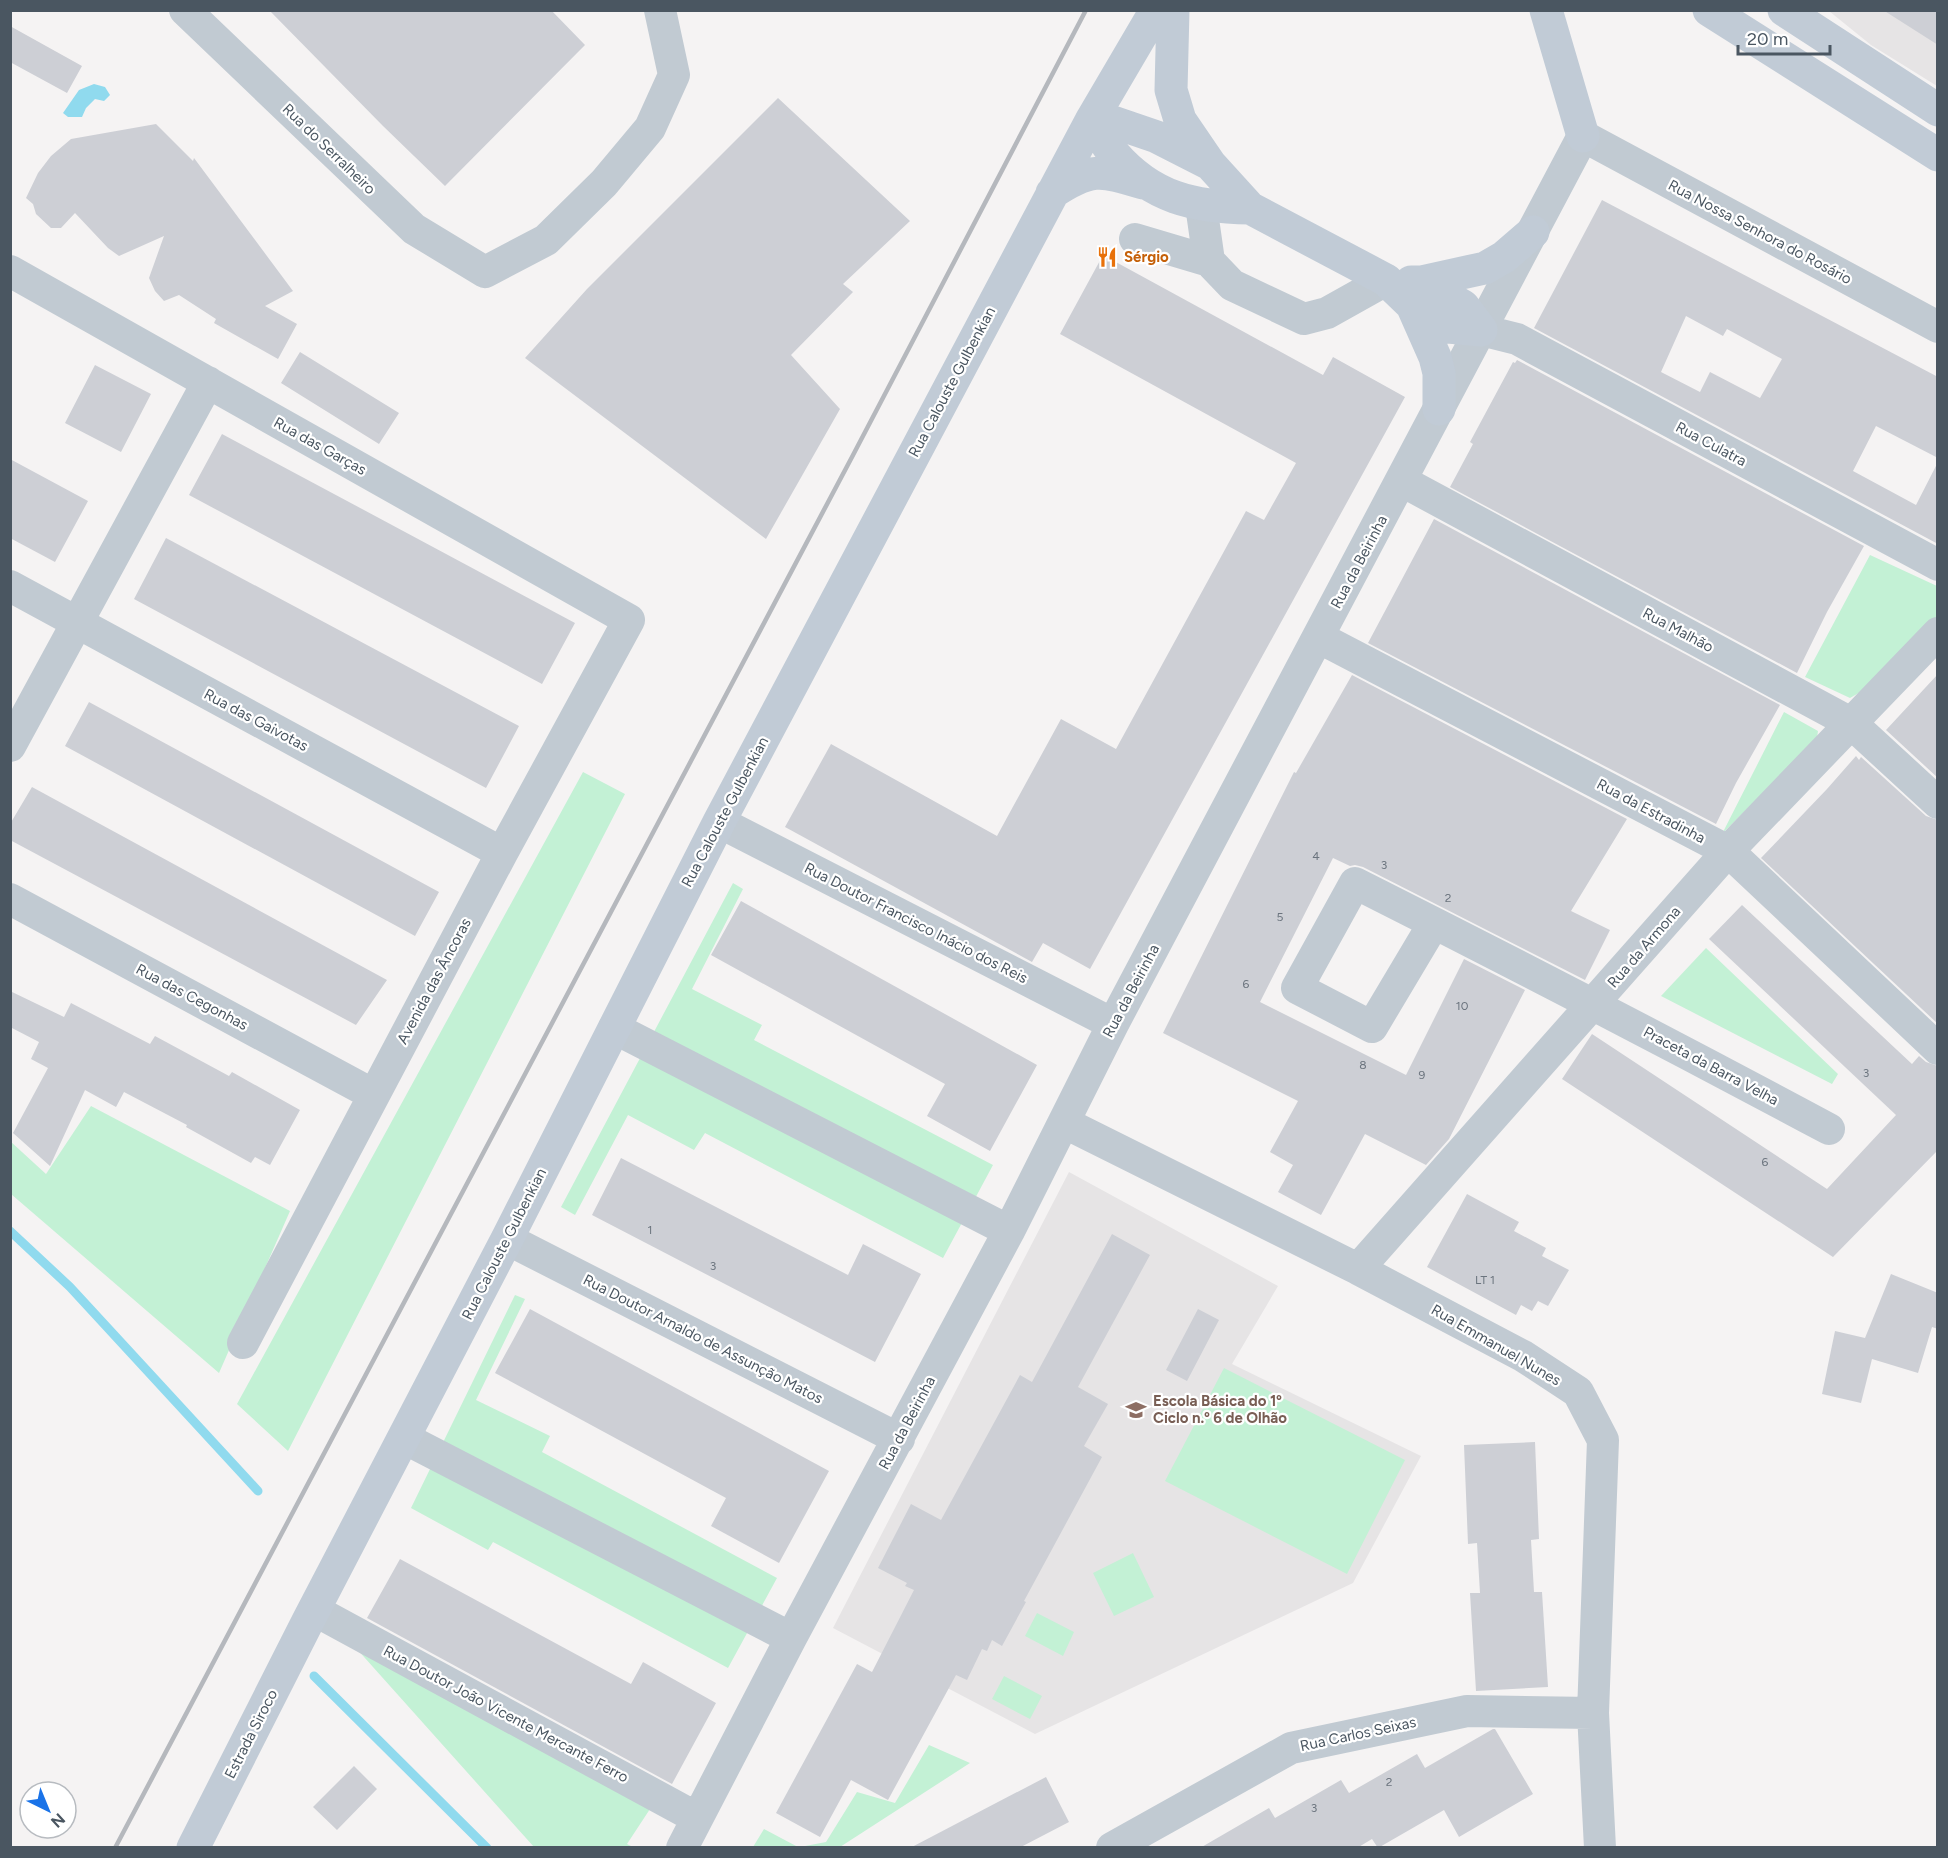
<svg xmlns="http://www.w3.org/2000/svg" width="1948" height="1858" viewBox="0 0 1948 1858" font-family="Figtree,sans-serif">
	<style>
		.education { fill: #e6e4e5 }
		.green { fill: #c3f1d5 }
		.water { fill: #90daee }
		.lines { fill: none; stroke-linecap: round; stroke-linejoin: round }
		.stream { stroke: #90daee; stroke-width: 9 }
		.building { fill: #cdcfd5; fill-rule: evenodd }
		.street { stroke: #c1cad2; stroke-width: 32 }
		.secondary { stroke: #c1cbd6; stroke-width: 33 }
		.rail { stroke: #b5b8bd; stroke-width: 4.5 }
		.labels { text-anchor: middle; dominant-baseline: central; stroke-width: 4.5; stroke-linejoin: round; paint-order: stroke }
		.number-label { font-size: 12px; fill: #6b747e }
		.street-label { font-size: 15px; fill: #4a5661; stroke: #fff }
		.food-label { font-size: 15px; font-weight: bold; fill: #c56008; stroke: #fff; text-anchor: start }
		.education-label { font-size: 15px; font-weight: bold; fill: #785e54; stroke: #fff; text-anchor: start }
	</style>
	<rect width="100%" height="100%" fill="#f5f3f3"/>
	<path class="education" d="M 1829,11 L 1937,11 L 1937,86 L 1871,45 Z
		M 1069,1172 L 1278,1286 L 1232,1364 L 1421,1456 L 1353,1583 L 1035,1734 L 833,1628 Z"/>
	<path class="green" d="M 1870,555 L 1937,586 L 1937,620 L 1864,690 L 1850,698 L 1805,677 Z
		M 1784,712 L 1818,731 L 1817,738 L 1722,834 Z
		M 583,772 L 625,794 L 288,1451 L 237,1404 Z
		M 733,883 L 743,889 L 692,989 L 762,1025 L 754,1040 L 993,1165 L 943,1258 L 705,1133 L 694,1150 L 628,1115 L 575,1215 L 561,1207 Z
		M 1706,948 L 1838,1074 L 1832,1084 L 1661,996 Z
		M 91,1106 L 290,1211 L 219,1373 L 11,1194 L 10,1141 L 46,1174 Z
		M 515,1295 L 525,1299 L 476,1400 L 550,1436 L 542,1452 L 777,1578 L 728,1668 L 493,1542 L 488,1550 L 411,1508 Z
		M 1224,1368 L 1405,1460 L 1347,1574 L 1165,1481 Z
		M 1133,1553 L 1154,1597 L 1114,1616 L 1093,1573 Z
		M 1037,1613 L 1074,1632 L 1063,1656 L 1025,1636 Z
		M 356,1648 L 650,1809 L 627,1844 L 633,1847 L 534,1847 Z
		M 1004,1676 L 1042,1696 L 1030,1719 L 992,1699 Z
		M 929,1745 L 970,1763 L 840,1847 L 800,1847 L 826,1842 L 857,1792 L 895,1803 Z
		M 764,1829 L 798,1847 L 753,1847 Z"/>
	<path class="water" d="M 94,84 L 105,87 L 110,95 L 104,101 L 95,99 L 86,108 L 82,117 L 68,117 L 63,113 L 79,90 Z"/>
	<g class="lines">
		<path class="stream" d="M 10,1231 L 70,1287 L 258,1491
			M 314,1676 L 487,1848"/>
	</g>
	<path class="building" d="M 269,10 L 551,10 L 585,45 L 445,186 L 383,126 Z
		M 1883,10 L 1938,10 L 1938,45 Z
		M 10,26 L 82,66 L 67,93 L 10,62 Z
		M 778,98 L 910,221 L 843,284 L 853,292 L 791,355 L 840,409 L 766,539 L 525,358 L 587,289 Z
		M 156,124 L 193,161 L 194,158 L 293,291 L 265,306 L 297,324 L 278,359 L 214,323 L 216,319 L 179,295 L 164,301 L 155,291 L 149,278 L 164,236 L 119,256 L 108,248 L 75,213 L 61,228 L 51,228 L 36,214 L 33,204 L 26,198 L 38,173 L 51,156 L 71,139 Z
		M 1602,200 L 1938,377 L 1938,458 L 1876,426 L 1853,471 L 1916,505 L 1938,462 L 1938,544 L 1534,328 ZM 1686,316 L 1723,336 L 1727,329 L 1782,359 L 1760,398 L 1710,372 L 1700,392 L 1661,372 Z
		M 1103,255 L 1323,375 L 1333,357 L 1405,397 L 1090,969 L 1043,943 L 1032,962 L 785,827 L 831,744 L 997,836 L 1061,719 L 1116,749 L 1246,511 L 1264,520 L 1296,463 L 1060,334 Z
		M 300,352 L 399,413 L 379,444 L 281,383 Z
		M 1517,360 L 1864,546 L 1827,612 L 1797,673 L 1450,487 L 1473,444 L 1470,442 L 1513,362 L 1515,363 Z
		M 95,365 L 151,394 L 121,452 L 65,423 Z
		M 222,434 L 575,623 L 542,684 L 189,495 Z
		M 10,459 L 88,501 L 55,562 L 10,538 Z
		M 1434,519 L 1780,705 L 1736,783 L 1716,824 L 1368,643 Z
		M 166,538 L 519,726 L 486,788 L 134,599 Z
		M 1938,674 L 1938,778 L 1886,730 Z
		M 1352,675 L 1627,819 L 1571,911 L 1610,930 L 1585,980 L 1363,867 L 1355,865 L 1350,866 L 1333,858 L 1260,1002 L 1406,1075 L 1464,959 L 1525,990 L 1449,1139 L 1426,1165 L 1365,1134 L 1321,1215 L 1278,1192 L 1293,1165 L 1270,1152 L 1298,1101 L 1163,1033 L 1294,772 L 1296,773 Z
		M 89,702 L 439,892 L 415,936 L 65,746 Z
		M 1856,756 L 1859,760 L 1861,757 L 1926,816 L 1938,820 L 1938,1024 L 1761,858 L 1827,789 Z
		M 32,787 L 387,980 L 356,1025 L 10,840 L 10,824 Z
		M 741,901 L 1037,1065 L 990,1151 L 927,1116 L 945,1084 L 711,955 Z
		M 1742,905 L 1912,1064 L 1919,1056 L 1926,1062 L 1938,1066 L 1938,1150 L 1833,1257 L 1562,1079 L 1592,1034 L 1827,1189 L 1896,1115 L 1709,939 Z
		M 10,991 L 64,1017 L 71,1003 L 150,1044 L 155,1036 L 229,1076 L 232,1072 L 300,1110 L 270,1165 L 255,1157 L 251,1163 L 186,1127 L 187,1125 L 124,1092 L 116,1107 L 85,1090 L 50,1166 L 13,1133 L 48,1068 L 31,1059 L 39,1042 L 10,1027 Z
		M 621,1158 L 848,1275 L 863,1244 L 921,1274 L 875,1362 L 592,1215 Z
		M 1467,1194 L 1519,1222 L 1514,1231 L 1546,1248 L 1542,1256 L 1569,1270 L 1548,1306 L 1538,1301 L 1532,1311 L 1521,1305 L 1516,1315 L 1427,1267 Z
		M 1112,1234 L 1150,1255 L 1078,1387 L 1108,1404 L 1084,1446 L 1102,1457 L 1024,1601 L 1026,1602 L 1002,1646 L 992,1640 L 987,1651 L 982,1649 L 967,1680 L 956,1675 L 888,1800 L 851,1780 L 820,1837 L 776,1813 L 857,1664 L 872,1672 L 914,1590 L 905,1586 L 907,1583 L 878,1568 L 911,1504 L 941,1520 L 1020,1375 L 1032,1382 Z
		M 1891,1274 L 1938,1293 L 1938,1329 L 1932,1327 L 1918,1373 L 1872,1359 L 1861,1403 L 1822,1394 L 1835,1331 L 1865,1338 Z
		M 530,1309 L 829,1471 L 779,1563 L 711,1526 L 726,1498 L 495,1373 Z
		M 1198,1309 L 1219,1320 L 1187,1381 L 1166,1370 Z
		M 1535,1442 L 1539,1539 L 1531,1540 L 1534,1592 L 1542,1592 L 1548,1687 L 1476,1691 L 1470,1593 L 1480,1593 L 1477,1543 L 1468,1544 L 1464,1445 Z
		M 400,1559 L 631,1684 L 643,1662 L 716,1703 L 672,1784 L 367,1618 Z
		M 1493,1729 L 1495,1729 L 1533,1794 L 1459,1837 L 1444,1810 L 1378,1848 L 1372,1839 L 1357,1848 L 1200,1848 L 1269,1808 L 1275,1818 L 1341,1780 L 1349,1793 L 1417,1754 L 1425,1768 Z
		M 354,1766 L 377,1789 L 337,1830 L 313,1807 Z
		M 1046,1777 L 1069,1822 L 1019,1848 L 910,1848 Z"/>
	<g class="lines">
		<path class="street" d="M 185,10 L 414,229 L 485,272 L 546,240 L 604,183 L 650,128 L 674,75 L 660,10
			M 1201,205 L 1209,261 L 1232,285 L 1304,319 L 1327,313 L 1386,280
			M 1135,239 L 1209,261
			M 10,271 L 629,620 L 502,853 L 243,1343
			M 1481,330 L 1517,339 L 1938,565
			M 1402,481 L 1851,723 L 1938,803
			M 10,586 L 502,853
			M 1318,637 L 1728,851 L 1938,1049
			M 10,746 L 208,382
			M 719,822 L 1113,1024
			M 10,899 L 374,1095
			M 1434,923 L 1372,1027 L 1297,988 L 1355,883 C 1514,963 1672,1045 1829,1129
			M 614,1028 L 1009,1231
			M 1065,1123 L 1358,1269 L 1523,1356 L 1578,1392 L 1603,1440 L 1593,1713 L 1600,1848
			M 507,1239 L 899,1439
			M 1358,1269 L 1728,851 L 1938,633
			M 404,1438 L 791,1638
			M 314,1610 L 697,1818
			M 682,1848 L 791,1638 L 1009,1231 L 1113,1024 L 1583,136 L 1938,327
			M 1112,1848 L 1291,1748 L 1467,1711 L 1593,1713"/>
		<path class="secondary" d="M 1173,10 L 1171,90 L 1180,120 L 1210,164 L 1250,208 L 1386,280 L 1412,305 L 1448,327 L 1481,330
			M 1546,10 L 1583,136
			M 1709,10 L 1938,155
			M 1784,10 L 1938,110
			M 1092,119 C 1099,130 1105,144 1114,154 C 1152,198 1194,207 1250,208
			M 1092,119 L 1116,123 L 1157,137 L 1208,163
			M 1052,193 C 1091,167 1100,170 1143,183
			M 1411,282 L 1421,282 L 1463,306 L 1481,330
			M 1421,282 L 1485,268 L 1504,257 L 1533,232
			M 1412,305 L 1435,357 L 1439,373 L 1439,409
			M 193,1848 L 308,1621 L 507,1239 L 719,822 L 1092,119 L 1156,10"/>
		<path class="rail" d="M 115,1848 L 852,457 L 1086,10"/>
	</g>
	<defs>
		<g id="restaurant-bare" transform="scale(1.62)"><path d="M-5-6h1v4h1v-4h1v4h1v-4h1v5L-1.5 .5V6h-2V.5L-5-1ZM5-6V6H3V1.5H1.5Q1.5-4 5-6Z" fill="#e8710a" stroke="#fff" stroke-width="2.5" paint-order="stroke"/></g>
		<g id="school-bare" transform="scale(1.62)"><path d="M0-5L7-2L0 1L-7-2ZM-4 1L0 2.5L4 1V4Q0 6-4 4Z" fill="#8d6e63" stroke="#fff" stroke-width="2.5" paint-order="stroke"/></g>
	</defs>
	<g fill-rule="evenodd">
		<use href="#restaurant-bare" x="1107" y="257"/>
		<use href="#school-bare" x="1136" y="1410"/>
	</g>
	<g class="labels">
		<g class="number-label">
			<text x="1316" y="856">4</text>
			<text x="1384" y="865">3</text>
			<text x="1448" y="898">2</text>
			<text x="1280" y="917">5</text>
			<text x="1246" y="984">6</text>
			<text x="1462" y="1006">10</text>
			<text x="1363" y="1065">8</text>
			<text x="1866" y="1073">3</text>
			<text x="1422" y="1075">9</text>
			<text x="1765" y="1162">6</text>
			<text x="650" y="1230">1</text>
			<text x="713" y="1266">3</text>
			<text x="1485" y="1280">LT 1</text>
			<text x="1389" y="1782">2</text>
			<text x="1314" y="1808">3</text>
		</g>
		<g class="street-label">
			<text transform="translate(329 149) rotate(44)">Rua do Serralheiro</text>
			<text transform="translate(1760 232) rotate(28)">Rua Nossa Senhora do Rosário</text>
			<text transform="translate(952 382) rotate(-62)">Rua Calouste Gulbenkian</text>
			<text transform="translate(1711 444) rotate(28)">Rua Culatra</text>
			<text transform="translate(320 446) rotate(29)">Rua das Garças</text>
			<text transform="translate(1359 562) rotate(-62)">Rua da Beirinha</text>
			<text transform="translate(1678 630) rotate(28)">Rua Malhão</text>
			<text transform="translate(256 720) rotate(28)">Rua das Gaivotas</text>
			<text transform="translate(1651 811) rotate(28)">Rua da Estradinha</text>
			<text transform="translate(725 812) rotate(-62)">Rua Calouste Gulbenkian</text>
			<text transform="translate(916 923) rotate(27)">Rua Doutor Francisco Inácio dos Reis</text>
			<text transform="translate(1644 947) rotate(-49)">Rua da Armona</text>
			<text transform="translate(434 981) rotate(-62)">Avenida das Âncoras</text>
			<text transform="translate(1131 991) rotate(-62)">Rua da Beirinha</text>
			<text transform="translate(192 997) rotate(28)">Rua das Cegonhas</text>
			<text transform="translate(1711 1066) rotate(28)">Praceta da Barra Velha</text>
			<text transform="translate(504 1244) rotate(-63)">Rua Calouste Gulbenkian</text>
			<text transform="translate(703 1339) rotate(27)">Rua Doutor Arnaldo de Assunção Matos</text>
			<text transform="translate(1496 1345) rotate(30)">Rua Emmanuel Nunes</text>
			<text transform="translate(907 1423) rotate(-62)">Rua da Beirinha</text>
			<text transform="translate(506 1714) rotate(28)">Rua Doutor João Vicente Mercante Ferro</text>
			<text transform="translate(251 1734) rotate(-63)">Estrada Siroco</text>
			<text transform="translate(1358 1734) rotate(-12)">Rua Carlos Seixas</text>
		</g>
		<g class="food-label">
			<text x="1124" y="257">Sérgio</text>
		</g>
		<g class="education-label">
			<text x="1153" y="1401">Escola Básica do 1º<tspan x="1153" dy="17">Ciclo n.º 6 de Olhão</tspan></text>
		</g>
	</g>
	<rect width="1948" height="1858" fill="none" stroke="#4a5661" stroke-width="24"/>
	<g transform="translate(48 1810) rotate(137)"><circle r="28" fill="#ffffff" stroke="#b7bbc0" stroke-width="1.5"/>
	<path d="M0-4.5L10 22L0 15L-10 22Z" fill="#1a73e8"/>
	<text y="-9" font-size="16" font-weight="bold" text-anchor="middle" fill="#4a5661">N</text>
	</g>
	<path d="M1738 45v9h92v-9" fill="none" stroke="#4a5661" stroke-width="3"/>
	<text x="1747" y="45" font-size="18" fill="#4a5661" stroke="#ffffff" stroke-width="4.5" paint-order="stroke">20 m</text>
</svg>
